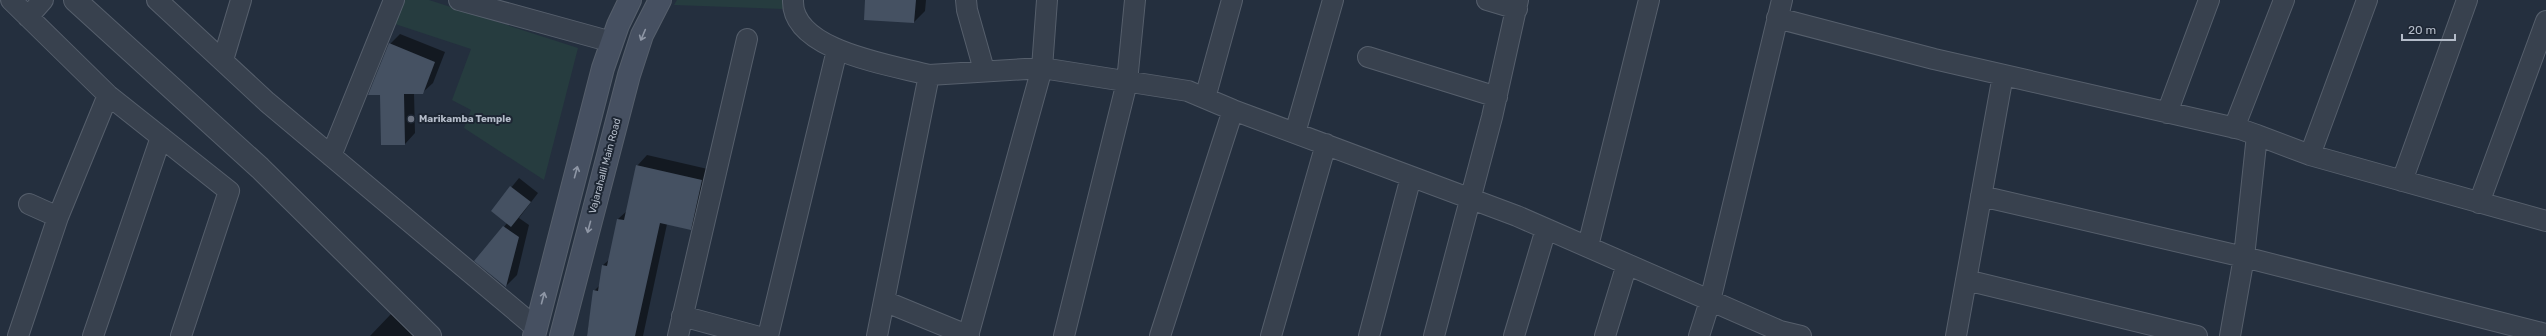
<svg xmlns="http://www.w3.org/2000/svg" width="2546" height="336" viewBox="0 0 2546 336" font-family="Rubik,sans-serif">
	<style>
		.green { fill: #263c3f }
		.shadow { fill: #0007 }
		.building { fill: #455162 }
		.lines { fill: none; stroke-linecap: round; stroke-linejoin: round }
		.minor-casing { stroke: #565f6c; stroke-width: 22 }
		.tertiary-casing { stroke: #565f6c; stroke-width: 24 }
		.secondary-casing { stroke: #565f6c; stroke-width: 24 }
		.minor { stroke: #38414e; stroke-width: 20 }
		.tertiary { stroke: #38414e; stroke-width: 22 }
		.secondary { stroke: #465061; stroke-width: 22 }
		.oneway { stroke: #8e96a5 }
		.worship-dot { fill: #6b7280; stroke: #1d2633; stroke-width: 1.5 }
		.labels { text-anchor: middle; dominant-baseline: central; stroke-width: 4; stroke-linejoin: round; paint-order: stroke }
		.poi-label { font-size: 10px; font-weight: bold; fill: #b4bcc9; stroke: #1d2633; text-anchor: start }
		.street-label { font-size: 10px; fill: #b4bcc9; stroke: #1d2633 }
	</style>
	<rect width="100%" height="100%" fill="#242f3e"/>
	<path class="green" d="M 402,0 L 429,0 L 578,48 L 544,180 L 464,128 L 471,110 L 452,100 L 471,49 L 392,23 Z
		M 677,0 L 785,0 L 784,9 L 674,5 Z"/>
	<path class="shadow" d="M 866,0 L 926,0 L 925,11 L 914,22 Z
		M 400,34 L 445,52 L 433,83 L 422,93 L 414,93 L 415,133 L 405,144 L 390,44 Z
		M 647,155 L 712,170 L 701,219 L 690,229 L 667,224 L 643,336 L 587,336 L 594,291 L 600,285 L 603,265 L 609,260 L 618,219 L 628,210 L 637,166 Z
		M 519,178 L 538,193 L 519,218 L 529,225 L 517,275 L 506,286 L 504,227 L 507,223 L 492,211 Z
		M 391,314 L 415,336 L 370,336 Z"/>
	<path class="building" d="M 865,0 L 916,0 L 914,23 L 864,20 Z
		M 389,43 L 435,62 L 423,94 L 404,94 L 405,145 L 381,145 L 380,95 L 368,95 Z
		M 636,165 L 702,180 L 691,230 L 660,223 L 635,336 L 587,336 L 593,290 L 598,291 L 602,265 L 607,266 L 617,219 L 624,220 Z
		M 510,186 L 531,202 L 511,227 L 491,211 Z
		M 503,226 L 519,237 L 506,287 L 474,261 Z"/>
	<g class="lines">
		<g class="minor-casing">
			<path id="minor" d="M 11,0 L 108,95 L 229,191 L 181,336
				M 157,0 L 267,102 L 535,327
				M 459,0 L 612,42
				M 793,0 C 791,51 892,65 929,75
				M 966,0 L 967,10 L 984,70
				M 1487,0 L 1517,9
				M 28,17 L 43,0
				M 1777,18 L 1934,59 L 2240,129 L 2257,135
				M 1368,57 L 1497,97
				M 223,60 L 241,0
				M 1205,98 L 1232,0
				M 2167,113 L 2209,0
				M 2234,128 L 2284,0
				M 1295,133 L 1333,0
				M 2310,155 L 2367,0
				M 331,156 L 394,0
				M 2402,181 L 2467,0
				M 1981,196 L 2244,257 L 2546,334
				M 2479,203 L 2546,21
				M 29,204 L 58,217
				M 1588,246 L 1649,0
				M 1966,280 L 2197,336
				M 884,301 L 969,336
				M 682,316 L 756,336
				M 18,336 L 58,217 L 108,95
				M 93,336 L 161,137
				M 678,336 L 747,39
				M 768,336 L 837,50
				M 877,336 L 929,75 L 1042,68 L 1188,91 L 1233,110 L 1517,216 L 1780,331 L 1801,336
				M 968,336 L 1042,68 L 1047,0
				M 1064,336 L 1127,82 L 1135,0
				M 1160,336 L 1233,110
				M 1271,336 L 1326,144
				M 1369,336 L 1411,177
				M 1434,336 L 1492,117 L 1518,0
				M 1514,336 L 1546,229
				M 1605,336 L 1627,264
				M 1699,336 L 1710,301 L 1782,0
				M 1956,336 L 2003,75
				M 2230,336 L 2244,257 L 2257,135 L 2310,155 L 2546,221"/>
		</g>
		<g class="tertiary-casing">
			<path id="tertiary" d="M 75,0 L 260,168 L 430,336"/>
		</g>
		<g class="secondary-casing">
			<path id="secondary" d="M 534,336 L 603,68 L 618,25 L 630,0
				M 561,336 L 629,75 L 642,35 L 660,0"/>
		</g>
		<use href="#minor" class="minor"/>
		<use href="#tertiary" class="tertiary"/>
		<use href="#secondary" class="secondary"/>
	</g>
	<defs><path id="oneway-shaft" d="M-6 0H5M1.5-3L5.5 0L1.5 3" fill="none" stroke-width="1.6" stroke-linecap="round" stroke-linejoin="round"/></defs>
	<g class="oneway">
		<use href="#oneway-shaft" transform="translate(643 35) rotate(113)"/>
		<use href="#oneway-shaft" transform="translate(576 172) rotate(-75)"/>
		<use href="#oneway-shaft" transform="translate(589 227) rotate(105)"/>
		<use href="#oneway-shaft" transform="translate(543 298) rotate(-75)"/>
	</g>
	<circle class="worship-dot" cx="411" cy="119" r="4"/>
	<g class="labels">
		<g class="poi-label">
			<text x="419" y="119">Marikamba Temple</text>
		</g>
		<g class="street-label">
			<text transform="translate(605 166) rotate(-75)">Vajarahalli Main Road</text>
		</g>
	</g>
	<path d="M2402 34v6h53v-6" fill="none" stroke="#b4bcc9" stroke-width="2"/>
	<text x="2408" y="34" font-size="12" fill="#b4bcc9" stroke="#1d2633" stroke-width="3" paint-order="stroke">20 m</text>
</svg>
